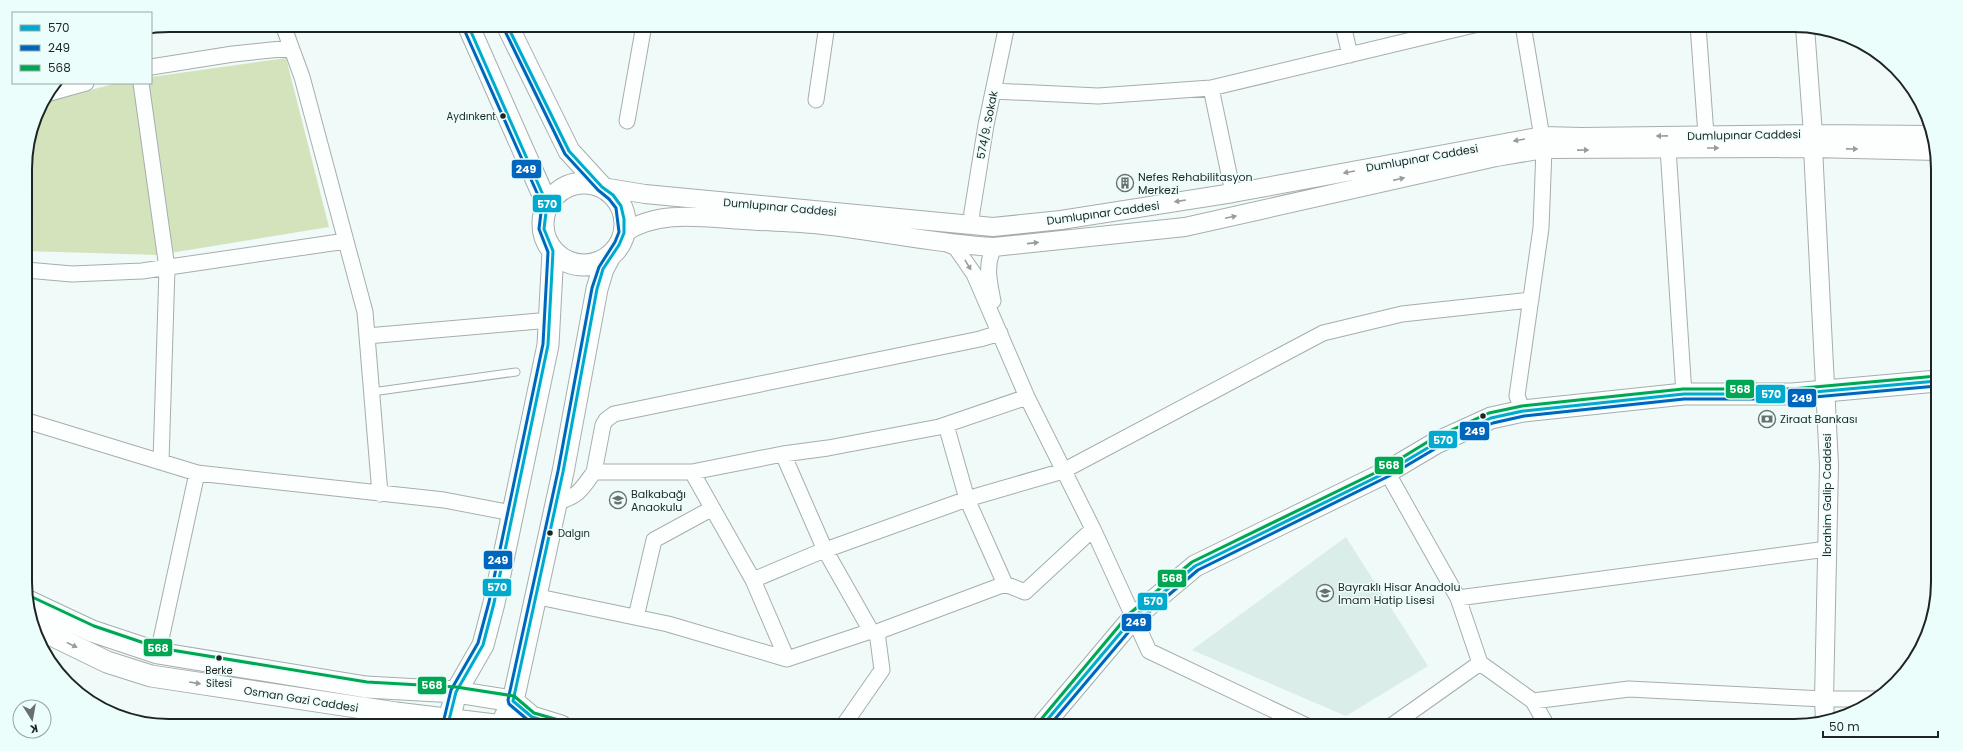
<svg xmlns="http://www.w3.org/2000/svg" width="1963" height="751" viewBox="0 0 1963 751" font-family="Poppins,sans-serif">
	<style>
		.built { fill: #daede9 }
		.green { fill: #d3e3bc }
		.lines { fill: none; stroke-linecap: round; stroke-linejoin: round }
		.service-casing { stroke: #a6aead; stroke-width: 9 }
		.minor-casing { stroke: #a6aead; stroke-width: 17 }
		.tertiary-casing { stroke: #a6aead; stroke-width: 20 }
		.secondary-casing { stroke: #a6aead; stroke-width: 23 }
		.service { stroke: #fdfefe; stroke-width: 7 }
		.minor { stroke: #fdfefe; stroke-width: 15 }
		.tertiary { stroke: #fdfefe; stroke-width: 18 }
		.secondary { stroke: #fdfefe; stroke-width: 21 }
		.bus-1-casing { stroke: #ecfefb; stroke-width: 6 }
		.bus-2-casing { stroke: #ecfefb; stroke-width: 6 }
		.bus-3-casing { stroke: #ecfefb; stroke-width: 6 }
		.bus-1 { stroke: #00a9ce; stroke-width: 3 }
		.bus-2 { stroke: #0065bd; stroke-width: 3 }
		.bus-3 { stroke: #00a651; stroke-width: 3 }
		.oneway { fill: #999c9b }
		.bus-dot { fill: #1e2423; stroke: #ecfefb; stroke-width: 1.5 }
		.labels { text-anchor: middle; dominant-baseline: central; stroke-width: 3; stroke-linejoin: round; paint-order: stroke }
		.bus-label { font-size: 10px; fill: #1e2423; stroke: #ecfefb; text-anchor: end }
		.street-label { font-size: 11px; fill: #1e2423; stroke: #ecfefb }
		.poi-label { font-size: 11px; fill: #1e2423; stroke: #ecfefb; text-anchor: start }
		.rim { fill: none; stroke: #1e2423; stroke-width: 2 }
		.line-badge { stroke: #ecfefb; stroke-width: 1.5 }
		.badge-label { font-size: 11px; text-anchor: middle; font-weight: bold; fill: #fff }
	</style>
	<rect width="100%" height="100%" fill="#f0faf8"/>
	<path class="built" d="M 1346,537 L 1428,666 L 1346,716 L 1192,650 Z"/>
	<path class="green" d="M 286,58 L 329,227 L 158,255 L 26,251 L 25,160 L 42,103 L 117,83 L 151,83 L 151,77 Z"/>
	<g class="lines">
		<g class="service-casing">
			<path id="service" d="M 372,392 L 516,372"/>
		</g>
		<g class="minor-casing">
			<path id="minor" d="M 283,25 L 302,77 L 365,312 L 380,494
				M 1343,25 L 1350,55
				M 1698,25 L 1706,135
				M 151,67 L 233,54 L 291,48
				M 141,83 L 167,268 L 161,462
				M 1211,88 L 1233,193
				M 993,91 L 1098,96 L 1211,88 L 1474,25
				M 50,93 L 86,83
				M 816,100 L 827,25
				M 627,121 L 644,25
				M 1668,148 L 1684,394
				M 971,225 L 972,212 L 986,125 L 1007,25
				M 943,242 L 956,248 L 974,274 L 1027,397 L 1093,529 L 1149,651 L 1307,726
				M 26,270 L 72,274 L 142,271 L 346,241
				M 993,301 C 989,281 985,265 994,247
				M 367,336 L 550,320
				M 1523,411 L 1517,396 L 1541,228 L 1544,149 L 1523,25
				M 27,421 L 197,473 L 444,500 L 512,513
				M 946,425 L 967,499 L 1005,584
				M 783,454 L 825,550 L 871,631
				M 594,472 L 603,425 L 606,420 L 614,414 L 980,339 L 1000,333
				M 692,472 L 753,580 L 787,659 L 871,631 L 877,632
				M 1387,472 L 1458,598 L 1480,663 L 1533,701
				M 555,503 C 579,496 580,491 594,472 L 692,472 L 783,454 L 828,448 L 939,427 L 1027,397
				M 753,580 L 817,553 L 967,499 L 1063,471 L 1323,333 L 1402,314 L 1531,300
				M 534,596 L 668,624 L 787,659
				M 1458,598 L 1827,549
				M 636,617 L 654,540 L 711,509
				M 158,653 L 197,473
				M 843,726 L 882,670 L 877,632 L 1005,584 L 1025,592 L 1093,529
				M 1391,726 L 1480,663
				M 1547,726 L 1533,701 L 1629,689 L 1824,699 L 1876,699"/>
		</g>
		<g class="tertiary-casing">
			<path id="tertiary" d="M 1805,27 L 1813,134
				M 1813,148 L 1829,465 L 1824,699 L 1825,721
				M 602,187 L 645,194 L 993,227 L 1061,220 L 1233,193 L 1543,136 L 1582,137 L 1813,134 L 1933,135
				M 624,233 C 659,209 704,218 744,220 C 770,222 797,222 823,225 C 880,231 937,244 994,247 L 1185,227 L 1496,157 L 1544,149 L 1813,148 L 1937,151"/>
		</g>
		<g class="secondary-casing">
			<path id="secondary" d="M 468,25 L 547,204
				M 507,25 L 569,151 L 602,187
				M543 224a41 41 0 1 1 82 0a41 41 0 1 1-82 0Z
				M 28,601 L 92,631 L 158,653 L 366,687 L 456,692 L 513,701 L 532,717 L 561,726
				M 37,628 L 107,662 L 151,676 L 396,713 L 503,726
				M 449,720 L 456,692 L 483,645 L 494,603 L 548,345 L 553,251
				M 501,725 L 513,701 L 563,472 L 597,289 L 603,269 L 610,256
				M 1042,726 L 1133,618 L 1195,566 L 1387,472 L 1436,443 L 1491,418 L 1523,411 L 1684,394 L 1792,394 L 1937,381"/>
		</g>
		<use href="#service" class="service"/>
		<use href="#minor" class="minor"/>
		<use href="#tertiary" class="tertiary"/>
		<use href="#secondary" class="secondary"/>
		<g class="bus-1-casing">
			<path id="bus-1" d="M 468,25 L 547,204 L 544,229 L 553,251 L 548,345 L 494,603 L 483,645 L 456,692 L 449,720 L 502,726
				M 507,25 L 569,151 L 602,187 L 613,195 L 621,206 L 624,219 L 624,233 L 619,245 L 603,269 L 597,289 L 563,472 L 513,701 L 532,717 L 561,726
				M 1042,726 L 1133,618 L 1195,566 L 1387,472 L 1436,443 L 1491,418 L 1523,411 L 1684,394 L 1792,394 L 1937,381"/>
		</g>
		<g class="bus-2-casing">
			<path id="bus-2" d="M 503,27 L 565,154 L 598,190 L 609,199 L 616,208 L 619,232 L 615,242 L 599,267 L 592,288 L 558,471 L 508,700 L 509,704 L 529,721 L 544,726
				M 457,726 L 447,724 L 444,719 L 451,690 L 478,643 L 489,602 L 543,344 L 548,252 L 539,229 L 542,204 L 463,27
				M 1049,726 L 1137,622 L 1198,570 L 1389,476 L 1438,447 L 1493,423 L 1524,416 L 1684,399 L 1792,399 L 1937,386"/>
		</g>
		<g class="bus-3-casing">
			<path id="bus-3" d="M 30,596 L 94,626 L 159,648 L 367,682 L 456,687 L 514,696 L 534,713 L 562,721
				M 1038,723 L 1129,614 L 1192,562 L 1385,468 L 1434,438 L 1489,413 L 1522,406 L 1683,389 L 1792,389 L 1937,376"/>
		</g>
		<use href="#bus-1" class="bus-1"/>
		<use href="#bus-2" class="bus-2"/>
		<use href="#bus-3" class="bus-3"/>
	</g>
	<defs><path id="oneway-solid" d="M-6-.8H1V-3.2L6.5 0L1 3.2V.8H-6Z"/></defs>
	<g class="oneway">
		<use href="#oneway-solid" transform="translate(1662 136) rotate(179)"/>
		<use href="#oneway-solid" transform="translate(1519 140) rotate(170)"/>
		<use href="#oneway-solid" transform="translate(1713 148)"/>
		<use href="#oneway-solid" transform="translate(1852 149) rotate(1)"/>
		<use href="#oneway-solid" transform="translate(1583 150) rotate(-1)"/>
		<use href="#oneway-solid" transform="translate(1349 172) rotate(170)"/>
		<use href="#oneway-solid" transform="translate(1399 179) rotate(-13)"/>
		<use href="#oneway-solid" transform="translate(1180 201) rotate(171)"/>
		<use href="#oneway-solid" transform="translate(1231 217) rotate(-12)"/>
		<use href="#oneway-solid" transform="translate(1033 243) rotate(-6)"/>
		<use href="#oneway-solid" transform="translate(968 265) rotate(59)"/>
		<use href="#oneway-solid" transform="translate(72 645) rotate(26)"/>
		<use href="#oneway-solid" transform="translate(195 683) rotate(9)"/>
	</g>
	<defs>
		<g id="building-ring" transform="scale(0.9)"><circle r="9.5" fill="#ecfefb" stroke="#686f6e" stroke-width="1.5"/><path d="M-4-6H4V6H1V3H-1V6H-4ZM-2.5-4.3h1.7v1.8h-1.7ZM.8-4.3h1.7v1.8H.8ZM-2.5-1h1.7V.8h-1.7ZM.8-1h1.7V.8H.8Z" fill="#686f6e"/></g>
		<g id="bank-ring" transform="scale(0.9)"><circle r="9.5" fill="#ecfefb" stroke="#686f6e" stroke-width="1.5"/><path d="M-6-4H6V4H-6ZM0-2.3a2.3 2.3 0 1 0 0 4.6a2.3 2.3 0 1 0 0-4.6Z" fill="#686f6e"/></g>
		<g id="school-ring" transform="scale(0.9)"><circle r="9.5" fill="#ecfefb" stroke="#686f6e" stroke-width="1.5"/><path d="M0-5L7-2L0 1L-7-2ZM-4 1L0 2.5L4 1V4Q0 6-4 4Z" fill="#686f6e"/></g>
	</defs>
	<g fill-rule="evenodd">
		<use href="#building-ring" x="1125" y="183"/>
		<use href="#bank-ring" x="1767" y="419"/>
		<use href="#school-ring" x="618" y="500"/>
		<use href="#school-ring" x="1325" y="593"/>
	</g>
	<g class="bus-dot">
		<circle cx="503" cy="116" r="3.5"/>
		<circle cx="1483" cy="416" r="3.5"/>
		<circle cx="550" cy="533" r="3.5"/>
		<circle cx="219" cy="658" r="3.5"/>
	</g>
	<g class="labels">
		<g class="bus-label">
			<text x="496" y="116">Aydınkent</text>
			<text x="558" y="533" text-anchor="start">Dalgın</text>
			<text x="219" y="670" text-anchor="middle">Berke<tspan x="219" dy="13">Sitesi</tspan></text>
		</g>
		<g class="street-label">
			<text transform="translate(987 125) rotate(-79)">574/9. Sokak</text>
			<text transform="translate(1744 135) rotate(-1)">Dumlupınar Caddesi</text>
			<text transform="translate(1422 158) rotate(-10)">Dumlupınar Caddesi</text>
			<text transform="translate(780 207) rotate(5)">Dumlupınar Caddesi</text>
			<text transform="translate(1103 213) rotate(-8)">Dumlupınar Caddesi</text>
			<text transform="translate(1827 495) rotate(-90)">İbrahim Galip Caddesi</text>
			<text transform="translate(301 699) rotate(9)">Osman Gazi Caddesi</text>
		</g>
		<g class="poi-label">
			<text x="1138" y="177">Nefes Rehabilitasyon<tspan x="1138" dy="13">Merkezi</tspan></text>
			<text x="1780" y="419">Ziraat Bankası</text>
			<text x="631" y="494">Balkabağı<tspan x="631" dy="13">Anaokulu</tspan></text>
			<text x="1338" y="587">Bayraklı Hisar Anadolu<tspan x="1338" dy="13">İmam Hatip Lisesi</tspan></text>
		</g>
	</g>
	<path d="M0 0H1963V751H0ZM169 32H1794A137 137 0 0 1 1931 169V582A137 137 0 0 1 1794 719H169A137 137 0 0 1 32 582V169A137 137 0 0 1 169 32Z" fill="#ecfefb" fill-rule="evenodd"/>
	<path class="rim" d="M169 32H1794A137 137 0 0 1 1931 169V582A137 137 0 0 1 1794 719H169A137 137 0 0 1 32 582V169A137 137 0 0 1 169 32Z"/>
	<g class="line-badge">
		<rect x="511" y="159" width="31" height="20" rx="4" fill="#0065bd"/>
		<rect x="532" y="194" width="30" height="19" rx="4" fill="#00a9ce"/>
		<rect x="1725" y="379" width="30" height="20" rx="4" fill="#00a651"/>
		<rect x="1755" y="384" width="31" height="20" rx="4" fill="#00a9ce"/>
		<rect x="1787" y="388" width="30" height="20" rx="4" fill="#0065bd"/>
		<rect x="1459" y="421" width="31" height="20" rx="4" fill="#0065bd"/>
		<rect x="1428" y="430" width="30" height="19" rx="4" fill="#00a9ce"/>
		<rect x="1374" y="456" width="30" height="19" rx="4" fill="#00a651"/>
		<rect x="483" y="550" width="30" height="20" rx="4" fill="#0065bd"/>
		<rect x="1157" y="569" width="30" height="19" rx="4" fill="#00a651"/>
		<rect x="482" y="578" width="30" height="19" rx="4" fill="#00a9ce"/>
		<rect x="1137" y="592" width="31" height="19" rx="4" fill="#00a9ce"/>
		<rect x="1121" y="613" width="31" height="19" rx="4" fill="#0065bd"/>
		<rect x="143" y="638" width="30" height="19" rx="4" fill="#00a651"/>
		<rect x="417" y="676" width="30" height="19" rx="4" fill="#00a651"/>
	</g>
	<g class="badge-label">
		<text x="526" y="173">249</text>
		<text x="547" y="208">570</text>
		<text x="1740" y="393">568</text>
		<text x="1771" y="398">570</text>
		<text x="1802" y="402">249</text>
		<text x="1475" y="435">249</text>
		<text x="1443" y="444">570</text>
		<text x="1389" y="469">568</text>
		<text x="498" y="564">249</text>
		<text x="1172" y="582">568</text>
		<text x="497" y="591">570</text>
		<text x="1153" y="605">570</text>
		<text x="1136" y="626">249</text>
		<text x="158" y="652">568</text>
		<text x="432" y="689">568</text>
	</g>
	<rect x="12" y="12" width="140" height="72" fill="#ecfefb" stroke="#9aa7a5"/>
	<rect x="20" y="25" width="20" height="6" fill="#00a9ce" stroke="#9aa7a5"/>
	<text x="48" y="32" font-size="12" fill="#1e2423">570</text>
	<rect x="20" y="45" width="20" height="6" fill="#0065bd" stroke="#9aa7a5"/>
	<text x="48" y="52" font-size="12" fill="#1e2423">249</text>
	<rect x="20" y="65" width="20" height="6" fill="#00a651" stroke="#9aa7a5"/>
	<text x="48" y="72" font-size="12" fill="#1e2423">568</text>
	<g transform="translate(32 719) rotate(169)"><circle r="19" fill="#ecfefb" stroke="#9aa7a5"/>
	<path d="M0-3L7 15L0 10L-7 15Z" fill="#686f6e"/>
	<text y="-6" font-size="11" font-weight="bold" text-anchor="middle" fill="#1e2423">K</text>
	</g>
	<path d="M1823 731v6h115v-6" fill="none" stroke="#1e2423" stroke-width="2"/>
	<text x="1829" y="731" font-size="12" fill="#1e2423" stroke="#ecfefb" stroke-width="3" paint-order="stroke">50 m</text>
</svg>
